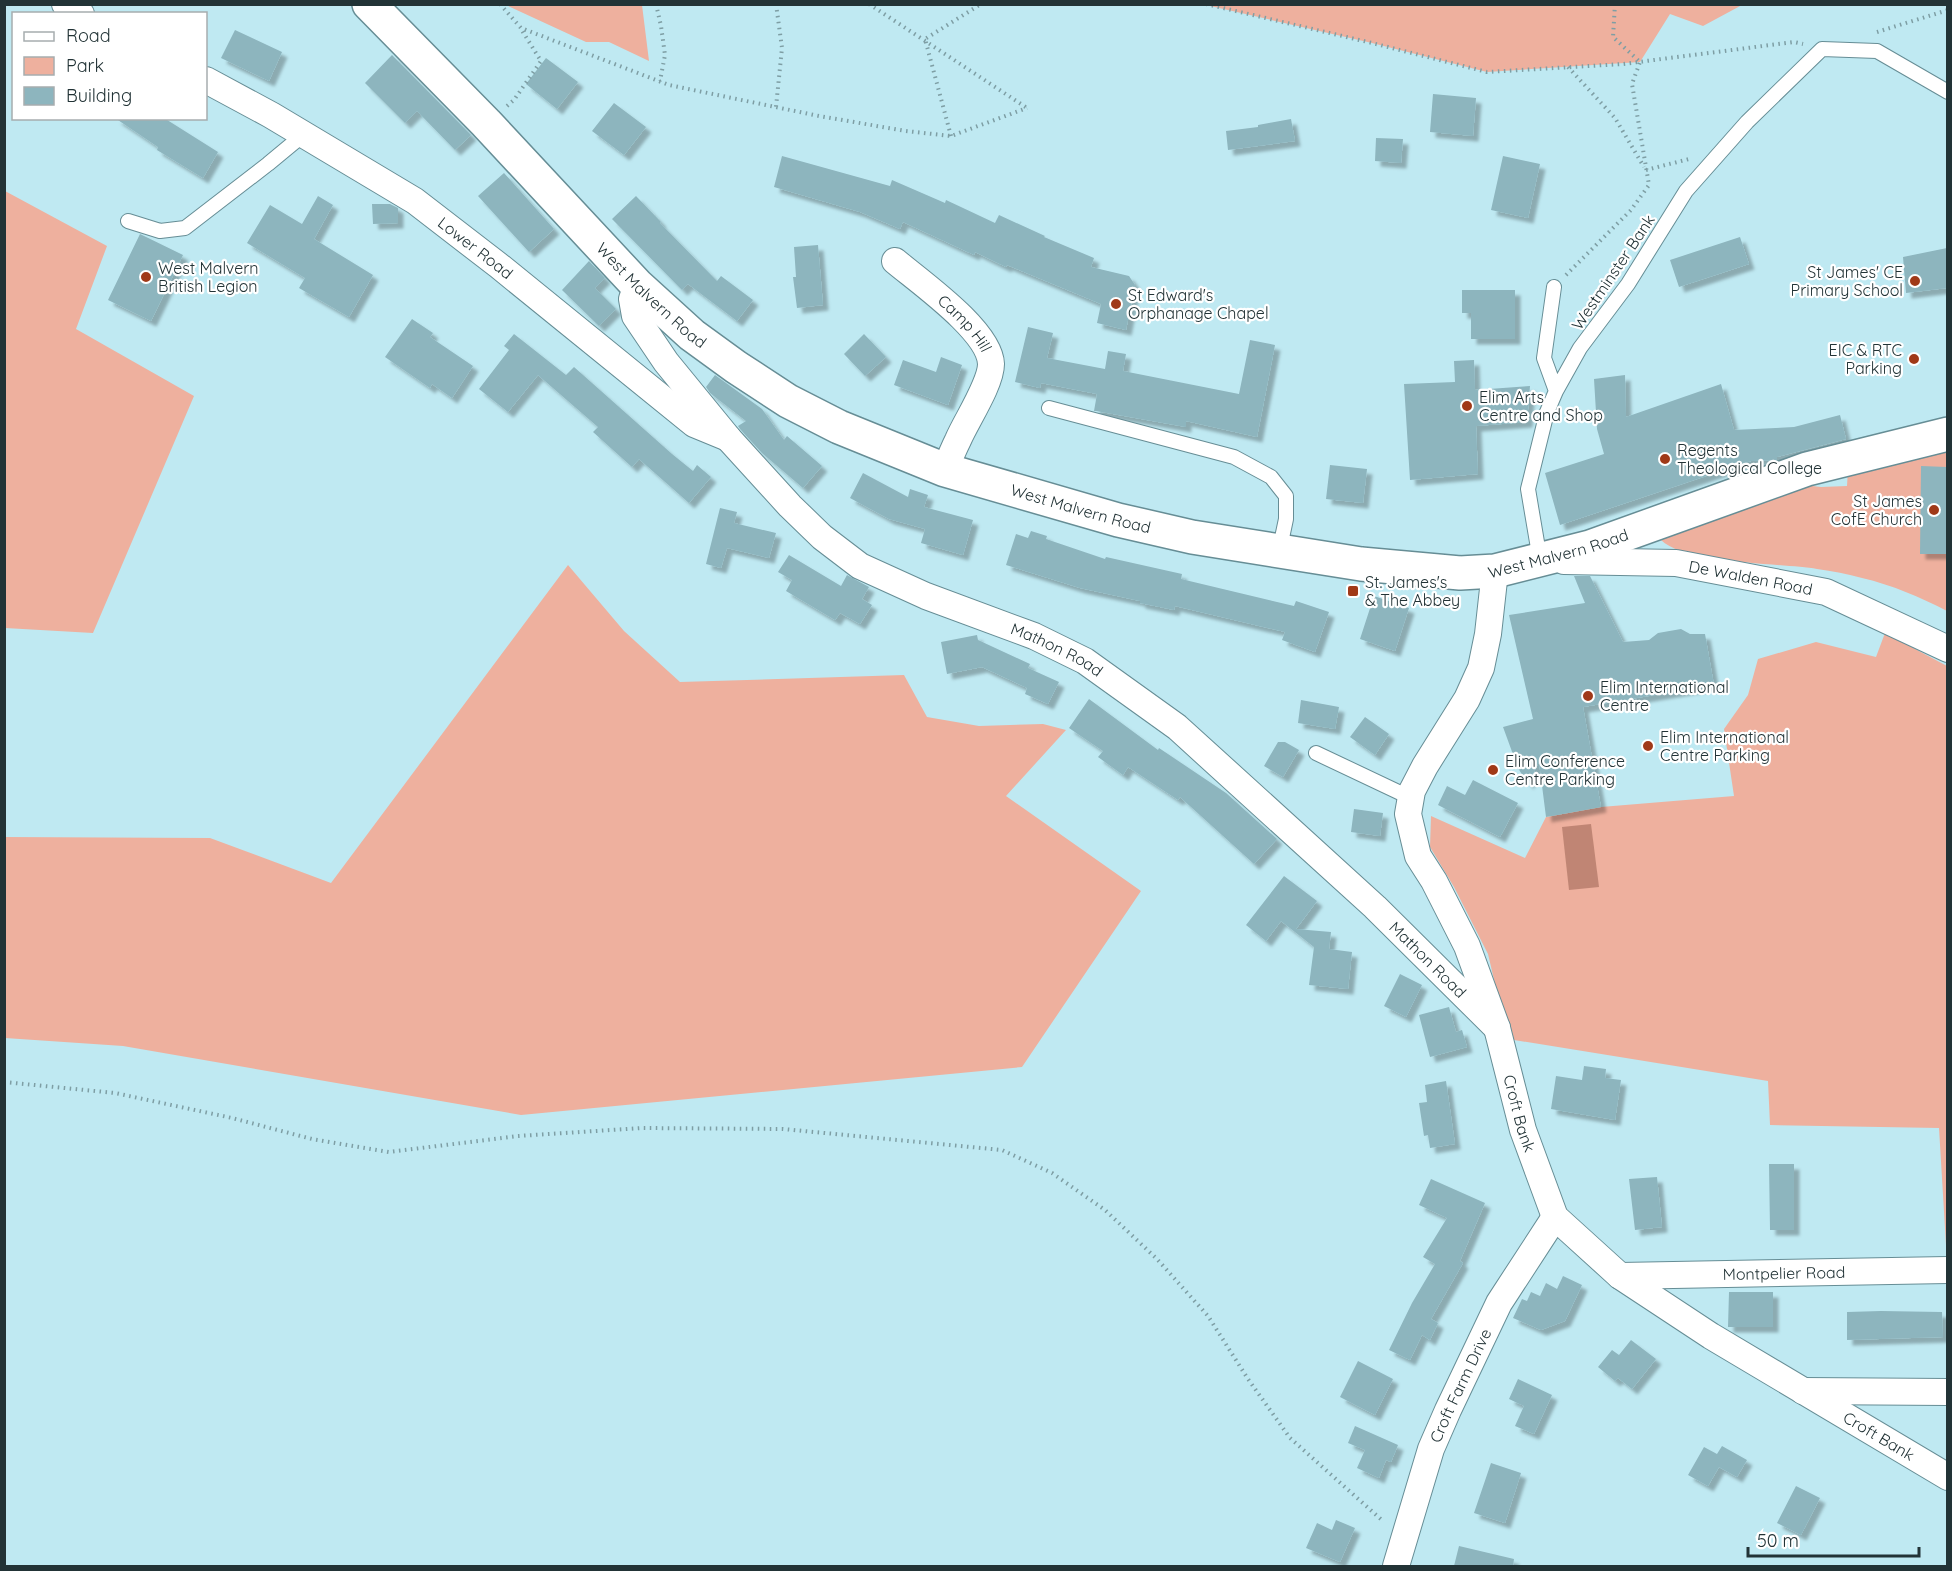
<svg xmlns="http://www.w3.org/2000/svg" width="1952" height="1571" viewBox="0 0 1952 1571" font-family="Quicksand,sans-serif">
	<style>
		.green { fill: #eeb09e }
		.water { fill: #c08574 }
		.building { fill: #8db5be; filter: url(#shadow) }
		.lines { fill: none; stroke-linecap: round; stroke-linejoin: round }
		.service-casing { stroke: #668d95; stroke-width: 16 }
		.minor-casing { stroke: #668d95; stroke-width: 28 }
		.secondary-casing { stroke: #668d95; stroke-width: 36 }
		.path { stroke: #7e9ea4; stroke-width: 4; stroke-dasharray: 1.5 4.5; stroke-linecap: butt }
		.service { stroke: #fff; stroke-width: 14 }
		.minor { stroke: #fff; stroke-width: 26 }
		.secondary { stroke: #fff; stroke-width: 33 }
		.poi-dot { fill: #a03918; stroke: #fff; stroke-width: 2 }
		.labels { text-anchor: middle; dominant-baseline: central; stroke-width: 4.5; stroke-linejoin: round; paint-order: stroke }
		.street-label { font-size: 16px; fill: #223336; stroke: #fff }
		.poi-label { font-size: 16px; fill: #223336; stroke: #fff; text-anchor: start }
	</style>
	<defs>
		<filter id="shadow"><feDropShadow dx="5.5" dy="5.5" stdDeviation="1.5" flood-color="#0004"/></filter>
	</defs>
	<rect width="100%" height="100%" fill="#bfe9f2"/>
	<path class="green" d="M 506,5 L 642,5 L 649,61 L 609,42 L 586,42 Z
		M 1206,5 L 1742,5 L 1703,26 L 1670,14 L 1640,62 L 1487,72 L 1372,43 Z
		M 5,191 L 107,246 L 76,329 L 194,396 L 93,633 L 5,628 Z
		M 1947,445 L 1947,611 C 1920,597 1892,585 1862,578 C 1848,574 1832,571 1817,569 C 1782,563 1685,564 1661,540 L 1664,534 L 1795,484 L 1821,487 L 1847,486 L 1848,469 Z
		M 568,565 L 624,631 L 680,682 L 904,675 L 927,717 L 979,726 L 1043,724 L 1066,730 L 1006,796 L 1141,891 L 1022,1067 L 521,1115 L 123,1046 L 5,1038 L 5,837 L 210,838 L 331,883 Z
		M 1885,633 L 1947,666 L 1947,1245 L 1946,1245 L 1939,1128 L 1770,1125 L 1768,1081 L 1508,1039 L 1488,954 L 1454,887 L 1430,847 L 1431,816 L 1525,858 L 1546,817 L 1601,807 L 1734,796 L 1724,729 L 1748,695 L 1758,659 L 1816,642 L 1876,657 Z"/>
	<path class="water" d="M 1591,824 L 1599,887 L 1569,890 L 1562,827 Z"/>
	<path class="building" d="M 235,30 L 282,52 L 269,81 L 221,58 Z
		M 392,55 L 471,135 L 455,150 L 417,111 L 405,123 L 365,83 Z
		M 546,58 L 578,82 L 557,109 L 526,84 Z
		M 1433,94 L 1476,98 L 1473,136 L 1430,132 Z
		M 614,103 L 646,127 L 624,155 L 592,131 Z
		M 115,118 L 164,118 L 218,152 L 203,178 L 157,150 L 158,147 Z
		M 1291,119 L 1295,141 L 1228,150 L 1226,131 L 1258,127 L 1258,125 Z
		M 1376,138 L 1403,139 L 1401,163 L 1375,161 Z
		M 782,156 L 890,186 L 892,180 L 945,203 L 946,200 L 995,223 L 999,215 L 1045,236 L 1044,237 L 1094,258 L 1091,267 L 1129,276 L 1135,285 L 1126,330 L 1097,323 L 1101,304 L 1007,265 L 1006,267 L 975,252 L 974,255 L 903,222 L 900,229 L 860,212 L 774,187 Z
		M 1503,156 L 1540,164 L 1528,218 L 1491,210 Z
		M 504,173 L 554,229 L 529,252 L 478,196 Z
		M 318,196 L 333,205 L 314,239 L 373,275 L 349,317 L 299,288 L 305,278 L 247,243 L 270,205 L 302,224 Z
		M 636,196 L 661,222 L 660,223 L 717,281 L 721,276 L 753,300 L 737,321 L 688,284 L 682,290 L 612,219 Z
		M 372,204 L 390,204 L 398,208 L 398,223 L 373,224 Z
		M 140,234 L 183,255 L 151,321 L 108,300 Z
		M 1740,237 L 1749,264 L 1679,287 L 1670,260 Z
		M 818,245 L 823,305 L 797,308 L 793,277 L 796,277 L 794,247 Z
		M 1947,248 L 1947,288 L 1906,293 L 1903,257 Z
		M 589,261 L 605,278 L 595,288 L 616,309 L 599,326 L 562,290 Z
		M 1462,290 L 1515,290 L 1515,339 L 1471,339 L 1471,313 L 1462,313 Z
		M 412,319 L 433,333 L 430,337 L 473,366 L 452,398 L 432,384 L 430,388 L 385,357 Z
		M 1028,327 L 1053,333 L 1047,358 L 1105,369 L 1108,351 L 1126,354 L 1123,371 L 1239,394 L 1250,340 L 1275,345 L 1257,437 L 1186,421 L 1186,427 L 1096,411 L 1094,411 L 1097,394 L 1041,383 L 1040,388 L 1015,382 Z
		M 514,334 L 566,375 L 574,367 L 672,454 L 693,471 L 697,465 L 711,477 L 689,503 L 639,459 L 632,467 L 593,432 L 598,427 L 538,375 L 508,412 L 479,389 L 509,350 L 504,346 Z
		M 864,334 L 886,357 L 865,376 L 844,354 Z
		M 941,357 L 962,365 L 948,405 L 894,385 L 903,360 L 936,372 Z
		M 1474,360 L 1475,390 L 1530,386 L 1527,422 L 1476,426 L 1478,474 L 1410,480 L 1404,384 L 1455,382 L 1454,361 Z
		M 715,375 L 762,409 L 784,440 L 787,436 L 822,466 L 803,488 L 762,453 L 740,429 L 738,426 L 746,421 L 710,393 L 706,387 Z
		M 1625,375 L 1626,417 L 1721,384 L 1734,430 L 1794,427 L 1840,415 L 1846,439 L 1777,457 L 1777,460 L 1751,461 L 1560,525 L 1545,473 L 1604,454 L 1597,429 L 1594,379 Z
		M 1330,465 L 1367,469 L 1363,503 L 1326,499 Z
		M 1921,466 L 1947,467 L 1947,554 L 1920,554 Z
		M 863,473 L 908,497 L 910,489 L 928,495 L 924,507 L 973,520 L 963,555 L 921,543 L 925,529 L 889,519 L 850,498 Z
		M 720,508 L 737,512 L 734,523 L 776,533 L 769,558 L 727,548 L 721,568 L 706,564 Z
		M 1031,531 L 1047,536 L 1046,539 L 1105,559 L 1106,557 L 1182,574 L 1181,579 L 1294,606 L 1296,601 L 1329,612 L 1315,652 L 1282,640 L 1285,632 L 1175,606 L 1174,610 L 1140,603 L 1140,601 L 1080,588 L 1006,565 L 1016,534 L 1028,538 Z
		M 789,555 L 841,586 L 847,575 L 869,587 L 862,599 L 872,605 L 860,624 L 840,613 L 835,620 L 786,591 L 792,580 L 778,572 Z
		M 1574,576 L 1590,576 L 1623,642 L 1649,640 L 1658,633 L 1681,629 L 1690,634 L 1705,634 L 1714,685 L 1583,707 L 1601,807 L 1546,817 L 1539,762 L 1528,784 L 1518,768 L 1503,727 L 1533,719 L 1509,615 L 1585,603 Z
		M 1374,596 L 1409,608 L 1395,651 L 1360,639 Z
		M 977,635 L 978,640 L 1030,664 L 1028,668 L 1059,682 L 1048,704 L 1025,694 L 1027,688 L 982,667 L 947,674 L 941,642 Z
		M 1089,699 L 1158,750 L 1159,748 L 1226,793 L 1277,839 L 1254,864 L 1180,797 L 1178,800 L 1128,767 L 1123,775 L 1098,757 L 1103,751 L 1069,728 Z
		M 1301,700 L 1339,707 L 1335,729 L 1298,723 Z
		M 1365,717 L 1389,734 L 1375,755 L 1350,737 Z
		M 1278,742 L 1285,742 L 1299,750 L 1283,777 L 1264,766 Z
		M 1473,780 L 1518,803 L 1500,837 L 1438,805 L 1447,786 L 1465,795 Z
		M 1354,809 L 1383,813 L 1380,836 L 1351,832 Z
		M 1284,876 L 1317,901 L 1296,929 L 1331,932 L 1329,949 L 1352,952 L 1348,989 L 1309,985 L 1314,947 L 1281,921 L 1266,941 L 1246,925 Z
		M 1400,974 L 1422,985 L 1406,1017 L 1384,1006 Z
		M 1449,1007 L 1456,1032 L 1462,1030 L 1467,1047 L 1430,1057 L 1419,1015 Z
		M 1584,1066 L 1606,1069 L 1605,1078 L 1621,1080 L 1615,1120 L 1551,1109 L 1556,1076 L 1582,1080 Z
		M 1446,1081 L 1455,1144 L 1430,1148 L 1428,1135 L 1424,1136 L 1419,1103 L 1427,1102 L 1425,1085 Z
		M 1769,1164 L 1794,1164 L 1794,1230 L 1770,1230 Z
		M 1657,1177 L 1662,1227 L 1635,1230 L 1629,1179 Z
		M 1431,1179 L 1485,1203 L 1460,1261 L 1463,1263 L 1431,1319 L 1438,1323 L 1430,1340 L 1422,1335 L 1410,1360 L 1389,1350 L 1412,1303 L 1435,1264 L 1423,1257 L 1447,1218 L 1419,1205 Z
		M 1563,1276 L 1582,1285 L 1565,1321 L 1541,1330 L 1513,1318 L 1522,1299 L 1527,1301 L 1531,1292 L 1540,1296 L 1546,1283 L 1557,1289 Z
		M 1729,1292 L 1773,1292 L 1773,1327 L 1728,1327 Z
		M 1881,1311 L 1942,1312 L 1943,1337 L 1847,1340 L 1847,1312 Z
		M 1631,1340 L 1656,1359 L 1632,1389 L 1618,1378 L 1615,1381 L 1598,1367 L 1612,1350 L 1619,1355 Z
		M 1358,1361 L 1393,1379 L 1375,1415 L 1340,1397 Z
		M 1518,1379 L 1552,1395 L 1534,1434 L 1515,1426 L 1524,1406 L 1509,1399 Z
		M 1355,1426 L 1398,1445 L 1391,1462 L 1386,1460 L 1379,1478 L 1357,1468 L 1365,1450 L 1348,1443 Z
		M 1722,1446 L 1747,1460 L 1737,1477 L 1719,1467 L 1708,1486 L 1688,1475 L 1704,1447 L 1717,1454 Z
		M 1491,1463 L 1521,1473 L 1505,1523 L 1474,1513 Z
		M 1796,1486 L 1820,1498 L 1801,1535 L 1777,1523 Z
		M 1336,1520 L 1355,1528 L 1340,1562 L 1306,1548 L 1317,1523 L 1332,1530 Z
		M 1459,1546 L 1514,1559 L 1513,1566 L 1454,1566 Z"/>
	<g class="lines">
		<g class="service-casing">
			<path id="service" d="M 128,221 L 160,231 L 185,228 L 268,164 L 303,135
				M 1554,287 L 1544,358 L 1556,391
				M 1049,408 L 1234,457 L 1271,477 L 1286,496 L 1286,519 L 1279,552
				M 1540,560 L 1528,489 L 1547,412 L 1556,391 L 1580,348 L 1628,284 L 1686,191 L 1747,122 L 1822,49 L 1877,51 L 1948,92
				M 1316,753 L 1411,798"/>
		</g>
		<g class="minor-casing">
			<g id="minor">
				<path d="M 65,4 L 81,14"/>
				<path id="s1" d="M 206,80 L 271,115 L 415,201 L 498,265 L 694,424 L 728,438"/>
				<path id="s2" d="M 895,261 C 920,282 990,331 991,364 C 991,384 966,421 958,440 C 953,450 949,460 945,470"/>
				<path id="s3" d="M 637,285 L 632,299 L 635,316 L 666,362 L 729,439 L 790,506 L 822,537 L 860,566 L 926,596 L 1034,636 L 1085,661 L 1177,727 L 1375,907 L 1497,1028"/>
				<path id="s4" d="M 1564,561 L 1676,563 L 1826,592 L 1948,649"/>
				<path id="s5" d="M 1495,571 L 1488,634 L 1481,668 L 1467,699 L 1425,766 L 1412,791 L 1408,814 L 1418,856 L 1434,881 L 1467,946 L 1497,1028 L 1523,1130 L 1555,1217 L 1620,1276 L 1711,1336 L 1948,1477"/>
				<path id="s6" d="M 1620,1276 L 1948,1270"/>
				<path d="M 1803,1391 L 1948,1392"/>
				<path id="s7" d="M 1396,1566 L 1431,1449 L 1448,1410 L 1499,1303 L 1555,1217"/>
			</g>
		</g>
		<g class="secondary-casing">
			<g id="secondary">
				<path id="s8" d="M 369,4 L 486,123 L 637,285 L 692,335 L 736,367 L 788,401 L 839,427 L 945,470 L 1118,520 L 1192,537 L 1361,564 L 1460,573 L 1495,571 L 1590,547 L 1807,469 L 1948,434"/>
			</g>
		</g>
		<path class="path" d="M 500,4 L 521,28 L 669,85 L 819,116 L 906,131 L 951,136 L 1027,108
			M 656,4 L 661,26 L 665,55 L 660,81
			M 776,4 L 782,48 L 776,107
			M 869,4 L 1027,108
			M 1206,4 L 1372,43 L 1487,72 L 1623,64 L 1794,42 L 1803,44
			M 1615,4 L 1613,37 L 1640,62
			M 1877,32 L 1948,10
			M 1568,67 L 1615,118 L 1644,167
			M 507,106 L 514,100 L 541,61 L 521,29
			M 951,136 L 925,39 L 981,4
			M 1646,170 L 1689,159
			M 1566,275 L 1631,210 L 1649,185 L 1632,84 L 1640,62
			M 4,1082 L 115,1093 L 232,1118 L 312,1139 L 389,1152 L 518,1136 L 642,1128 L 783,1129 L 1002,1150 L 1052,1173 L 1105,1210 L 1157,1259 L 1208,1316 L 1248,1379 L 1290,1438 L 1384,1522"/>
		<use href="#service" class="service"/>
		<use href="#minor" class="minor"/>
		<use href="#secondary" class="secondary"/>
	</g>
	<g class="poi-dot">
		<circle cx="146" cy="277" r="6"/>
		<circle cx="1915" cy="281" r="6"/>
		<circle cx="1116" cy="304" r="6"/>
		<circle cx="1914" cy="359" r="6"/>
		<circle cx="1467" cy="406" r="6"/>
		<circle cx="1665" cy="459" r="6"/>
		<circle cx="1934" cy="510" r="6"/>
		<rect x="1347" y="585" width="12" height="12" rx="3"/>
		<circle cx="1588" cy="696" r="6"/>
		<circle cx="1648" cy="746" r="6"/>
		<circle cx="1493" cy="770" r="6"/>
	</g>
	<g class="labels">
		<g class="street-label">
			<text stroke="none"><textPath href="#s1" startOffset="318">Lower Road</textPath></text>
			<text transform="translate(1613 272) rotate(-56)">Westminster Bank</text>
			<text stroke="none"><textPath href="#s8" startOffset="406">West Malvern Road</textPath></text>
			<text stroke="none"><textPath href="#s2" startOffset="94">Camp Hill</textPath></text>
			<text stroke="none"><textPath href="#s8" startOffset="892">West Malvern Road</textPath></text>
			<text stroke="none"><textPath href="#s8" startOffset="1378">West Malvern Road</textPath></text>
			<text stroke="none"><textPath href="#s4" startOffset="188">De Walden Road</textPath></text>
			<text stroke="none"><textPath href="#s3" startOffset="584">Mathon Road</textPath></text>
			<text stroke="none"><textPath href="#s3" startOffset="1070">Mathon Road</textPath></text>
			<text stroke="none"><textPath href="#s5" startOffset="584">Croft Bank</textPath></text>
			<text stroke="none"><textPath href="#s6" startOffset="164">Montpelier Road</textPath></text>
			<text stroke="none"><textPath href="#s7" startOffset="192">Croft Farm Drive</textPath></text>
			<text stroke="none"><textPath href="#s5" startOffset="1086">Croft Bank</textPath></text>
		</g>
		<g class="poi-label">
			<text x="158" y="268">West Malvern<tspan x="158" dy="18">British Legion</tspan></text>
			<text x="1903" y="272" text-anchor="end">St James' CE<tspan x="1903" dy="18">Primary School</tspan></text>
			<text x="1128" y="295">St Edward's<tspan x="1128" dy="18">Orphanage Chapel</tspan></text>
			<text x="1902" y="350" text-anchor="end">EIC &amp; RTC<tspan x="1902" dy="18">Parking</tspan></text>
			<text x="1479" y="397">Elim Arts<tspan x="1479" dy="18">Centre and Shop</tspan></text>
			<text x="1677" y="450">Regents<tspan x="1677" dy="18">Theological College</tspan></text>
			<text x="1922" y="501" text-anchor="end">St James<tspan x="1922" dy="18">CofE Church</tspan></text>
			<text x="1365" y="582">St. James's<tspan x="1365" dy="18">&amp; The Abbey</tspan></text>
			<text x="1600" y="687">Elim International<tspan x="1600" dy="18">Centre</tspan></text>
			<text x="1660" y="737">Elim International<tspan x="1660" dy="18">Centre Parking</tspan></text>
			<text x="1505" y="761">Elim Conference<tspan x="1505" dy="18">Centre Parking</tspan></text>
		</g>
	</g>
	<rect width="1952" height="1571" fill="none" stroke="#223336" stroke-width="12"/>
	<rect x="12" y="12" width="195" height="108" fill="#ffffff" stroke="#a7adaf" stroke-width="1.5"/>
	<rect x="24" y="32" width="30" height="9" fill="#ffffff" stroke="#a7adaf" stroke-width="1.5"/>
	<text x="66" y="42" font-size="18" fill="#223336">Road</text>
	<rect x="24" y="57" width="30" height="18" fill="#eeb09e" stroke="#a7adaf" stroke-width="1.5"/>
	<text x="66" y="72" font-size="18" fill="#223336">Park</text>
	<rect x="24" y="87" width="30" height="18" fill="#8db5be" stroke="#a7adaf" stroke-width="1.5"/>
	<text x="66" y="102" font-size="18" fill="#223336">Building</text>
	<path d="M1748 1547v9h171v-9" fill="none" stroke="#223336" stroke-width="3"/>
	<text x="1757" y="1547" font-size="18" fill="#223336" stroke="#ffffff" stroke-width="4.5" paint-order="stroke">50 m</text>
</svg>
